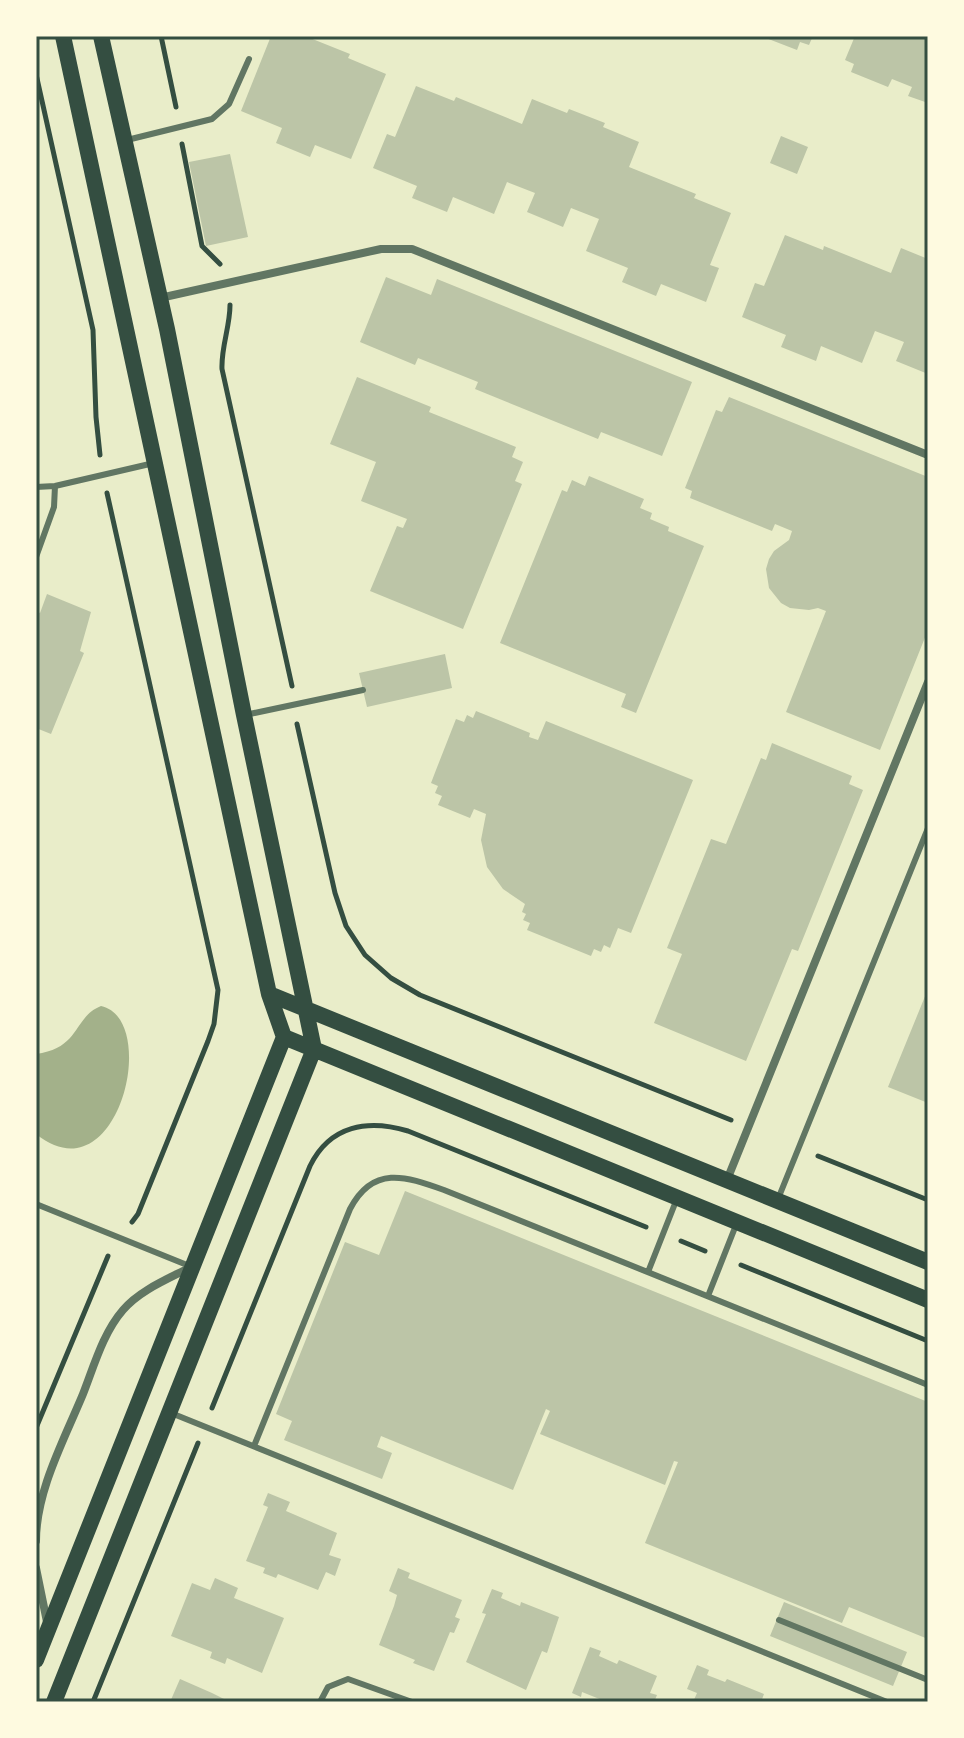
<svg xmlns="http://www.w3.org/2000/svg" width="964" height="1738" viewBox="0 0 964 1738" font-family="Ubuntu,sans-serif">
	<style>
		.water { fill: #a3b18a }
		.building { fill: #bcc5a7 }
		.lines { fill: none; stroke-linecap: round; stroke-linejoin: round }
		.path { stroke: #344e41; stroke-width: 5 }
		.service { stroke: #617663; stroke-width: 6 }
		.minor { stroke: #617663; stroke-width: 8 }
		.secondary { stroke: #344e41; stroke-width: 16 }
		.neatline { fill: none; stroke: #344e41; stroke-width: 3 }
	</style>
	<rect width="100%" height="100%" fill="#e9edc9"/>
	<path class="water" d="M 101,1006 C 161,1019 118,1200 36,1134 L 36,1054 C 81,1048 73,1017 101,1006 Z"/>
	<path class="building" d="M 271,36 L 305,36 L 350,54 L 348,58 L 386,74 L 351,159 L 315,145 L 310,157 L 276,143 L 282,128 L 241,111 Z
		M 761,36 L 813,36 L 809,45 L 800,42 L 797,50 Z
		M 855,36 L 928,36 L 928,103 L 908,96 L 912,87 L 892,79 L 888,87 L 851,72 L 854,64 L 845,60 Z
		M 416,86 L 454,101 L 456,97 L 522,124 L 532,99 L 567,113 L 569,109 L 605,123 L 603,127 L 639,142 L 629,167 L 696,194 L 694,198 L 731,213 L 710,265 L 719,268 L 706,302 L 661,284 L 656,296 L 622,282 L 628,268 L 586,251 L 599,219 L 571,208 L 563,227 L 527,212 L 535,193 L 507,182 L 494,214 L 453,197 L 447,212 L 412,198 L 417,186 L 373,168 L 387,134 L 395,137 Z
		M 781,136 L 808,147 L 797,174 L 770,163 Z
		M 230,154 L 248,237 L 206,246 L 189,162 Z
		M 785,235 L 823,250 L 824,246 L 891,273 L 901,248 L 928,259 L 928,374 L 896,361 L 904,342 L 875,331 L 862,363 L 821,346 L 816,361 L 781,347 L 786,335 L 742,317 L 755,283 L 764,286 Z
		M 386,277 L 431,295 L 437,279 L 692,382 L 662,456 L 601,432 L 598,439 L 475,389 L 478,382 L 418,358 L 415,365 L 360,342 Z
		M 357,377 L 431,407 L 429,412 L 516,447 L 512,457 L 523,462 L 515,481 L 522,484 L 463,629 L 370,591 L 397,526 L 403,528 L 407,519 L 361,501 L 376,462 L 330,444 Z
		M 729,397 L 928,477 L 928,630 L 880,750 L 786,712 L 826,611 L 818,608 L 809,610 L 790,608 L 781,603 L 769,588 L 766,569 L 769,559 L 774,551 L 789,540 L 792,531 L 775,524 L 772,531 L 690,498 L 692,491 L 685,488 L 716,410 L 722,412 Z
		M 589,476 L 644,499 L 640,508 L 652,513 L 650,519 L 669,527 L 668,531 L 704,546 L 636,713 L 621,707 L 626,694 L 500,643 L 562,490 L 567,492 L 572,480 L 585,486 Z
		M 47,594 L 91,612 L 80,651 L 84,653 L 51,734 L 36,728 L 36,611 L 40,613 Z
		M 445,654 L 452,688 L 367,707 L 359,673 Z
		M 476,711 L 530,733 L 529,737 L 538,740 L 546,721 L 693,780 L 631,933 L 618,928 L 610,948 L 604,945 L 601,952 L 594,949 L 591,956 L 527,930 L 530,923 L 523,920 L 526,914 L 522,912 L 525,904 L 503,889 L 487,867 L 481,840 L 486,814 L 474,809 L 470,818 L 438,805 L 442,796 L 435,793 L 438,786 L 431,783 L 436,770 L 456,719 L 464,722 L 467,715 L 473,718 Z
		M 772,743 L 852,776 L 849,784 L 863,790 L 798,951 L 792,949 L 746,1061 L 654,1023 L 682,954 L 667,948 L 711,839 L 726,844 L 761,758 L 766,760 Z
		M 928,989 L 928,1103 L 888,1087 Z
		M 405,1191 L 928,1402 L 928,1639 L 849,1607 L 842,1623 L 645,1543 L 678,1462 L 674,1461 L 665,1485 L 540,1434 L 550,1411 L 546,1409 L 513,1490 L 381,1436 L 377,1447 L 392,1453 L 382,1479 L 284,1440 L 292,1421 L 276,1414 L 345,1242 L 379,1255 Z
		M 268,1493 L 290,1502 L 286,1511 L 337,1533 L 329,1555 L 341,1559 L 335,1576 L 326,1572 L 318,1590 L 278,1574 L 276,1578 L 263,1573 L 265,1568 L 246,1561 L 268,1507 L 263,1505 Z
		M 398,1568 L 410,1573 L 408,1578 L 462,1600 L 455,1617 L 460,1619 L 454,1633 L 450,1632 L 434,1671 L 413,1663 L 415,1660 L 379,1645 L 394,1606 L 397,1595 L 389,1591 Z
		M 215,1578 L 238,1588 L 234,1598 L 284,1618 L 262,1673 L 227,1658 L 225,1664 L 210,1658 L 212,1652 L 171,1636 L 192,1583 L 210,1590 Z
		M 492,1589 L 503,1593 L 501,1598 L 520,1606 L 521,1602 L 559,1617 L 547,1653 L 542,1651 L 526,1690 L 466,1662 L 486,1614 L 482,1613 Z
		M 784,1602 L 907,1652 L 893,1686 L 770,1636 Z
		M 590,1647 L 601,1651 L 599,1656 L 617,1664 L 619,1660 L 657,1676 L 650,1693 L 657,1695 L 654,1702 L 601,1702 L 602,1700 L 582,1692 L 581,1697 L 572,1693 Z
		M 697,1665 L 709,1670 L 707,1675 L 725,1682 L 727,1679 L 764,1694 L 761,1702 L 693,1702 L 697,1693 L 687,1689 Z
		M 180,1679 L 212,1693 L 230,1702 L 170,1702 Z"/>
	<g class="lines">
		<path class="path" d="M 161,36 L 176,107
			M 36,74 L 93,330 L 96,417 L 100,455
			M 182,144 L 202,246 L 220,264
			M 230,305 C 230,327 221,347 222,369 L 292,686
			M 107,493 L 218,990 L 214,1024 L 208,1041 L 138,1214 L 132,1222
			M 297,724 L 335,893 L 346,926 L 365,955 L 391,978 L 420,995 L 731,1120
			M 818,1156 L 928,1200
			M 681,1241 L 705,1251
			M 741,1265 L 928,1341
			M 212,1408 L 310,1166 C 330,1125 368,1119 408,1131 L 646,1227
			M 36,1428 L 108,1256
			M 93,1702 L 198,1443"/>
		<path class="service" d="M 127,140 L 212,119 L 229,104 L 249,59
			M 36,487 L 55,486 L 154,463
			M 36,557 L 54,507 L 55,486
			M 245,715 L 363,690
			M 778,1199 L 928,828
			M 36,1204 L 192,1267
			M 648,1272 L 676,1201
			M 708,1296 L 736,1225
			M 171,1413 L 887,1702
			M 254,1446 L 350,1209 C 373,1165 405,1176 444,1190 L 928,1385
			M 779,1620 L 928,1680
			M 320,1702 L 328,1687 L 348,1679 L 412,1702"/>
		<path class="minor" d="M 160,298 L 381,249 L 412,249 L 928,455
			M 727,1180 L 928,682
			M 36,1541 C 36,1491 64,1440 83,1394 C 94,1366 103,1333 123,1310 C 140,1290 168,1279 191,1267
			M 36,1568 L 47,1622"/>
		<path class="secondary" d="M 269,994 L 928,1262
			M 284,1037 L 928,1300
			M 36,1660 L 284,1037 L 269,994 L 63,36
			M 54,1702 L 314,1049 L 244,715 L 167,329 L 101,36"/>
	</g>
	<rect width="964" height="1738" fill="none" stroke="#fefae0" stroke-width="76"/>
	<rect x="38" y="38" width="888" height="1662" class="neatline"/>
</svg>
